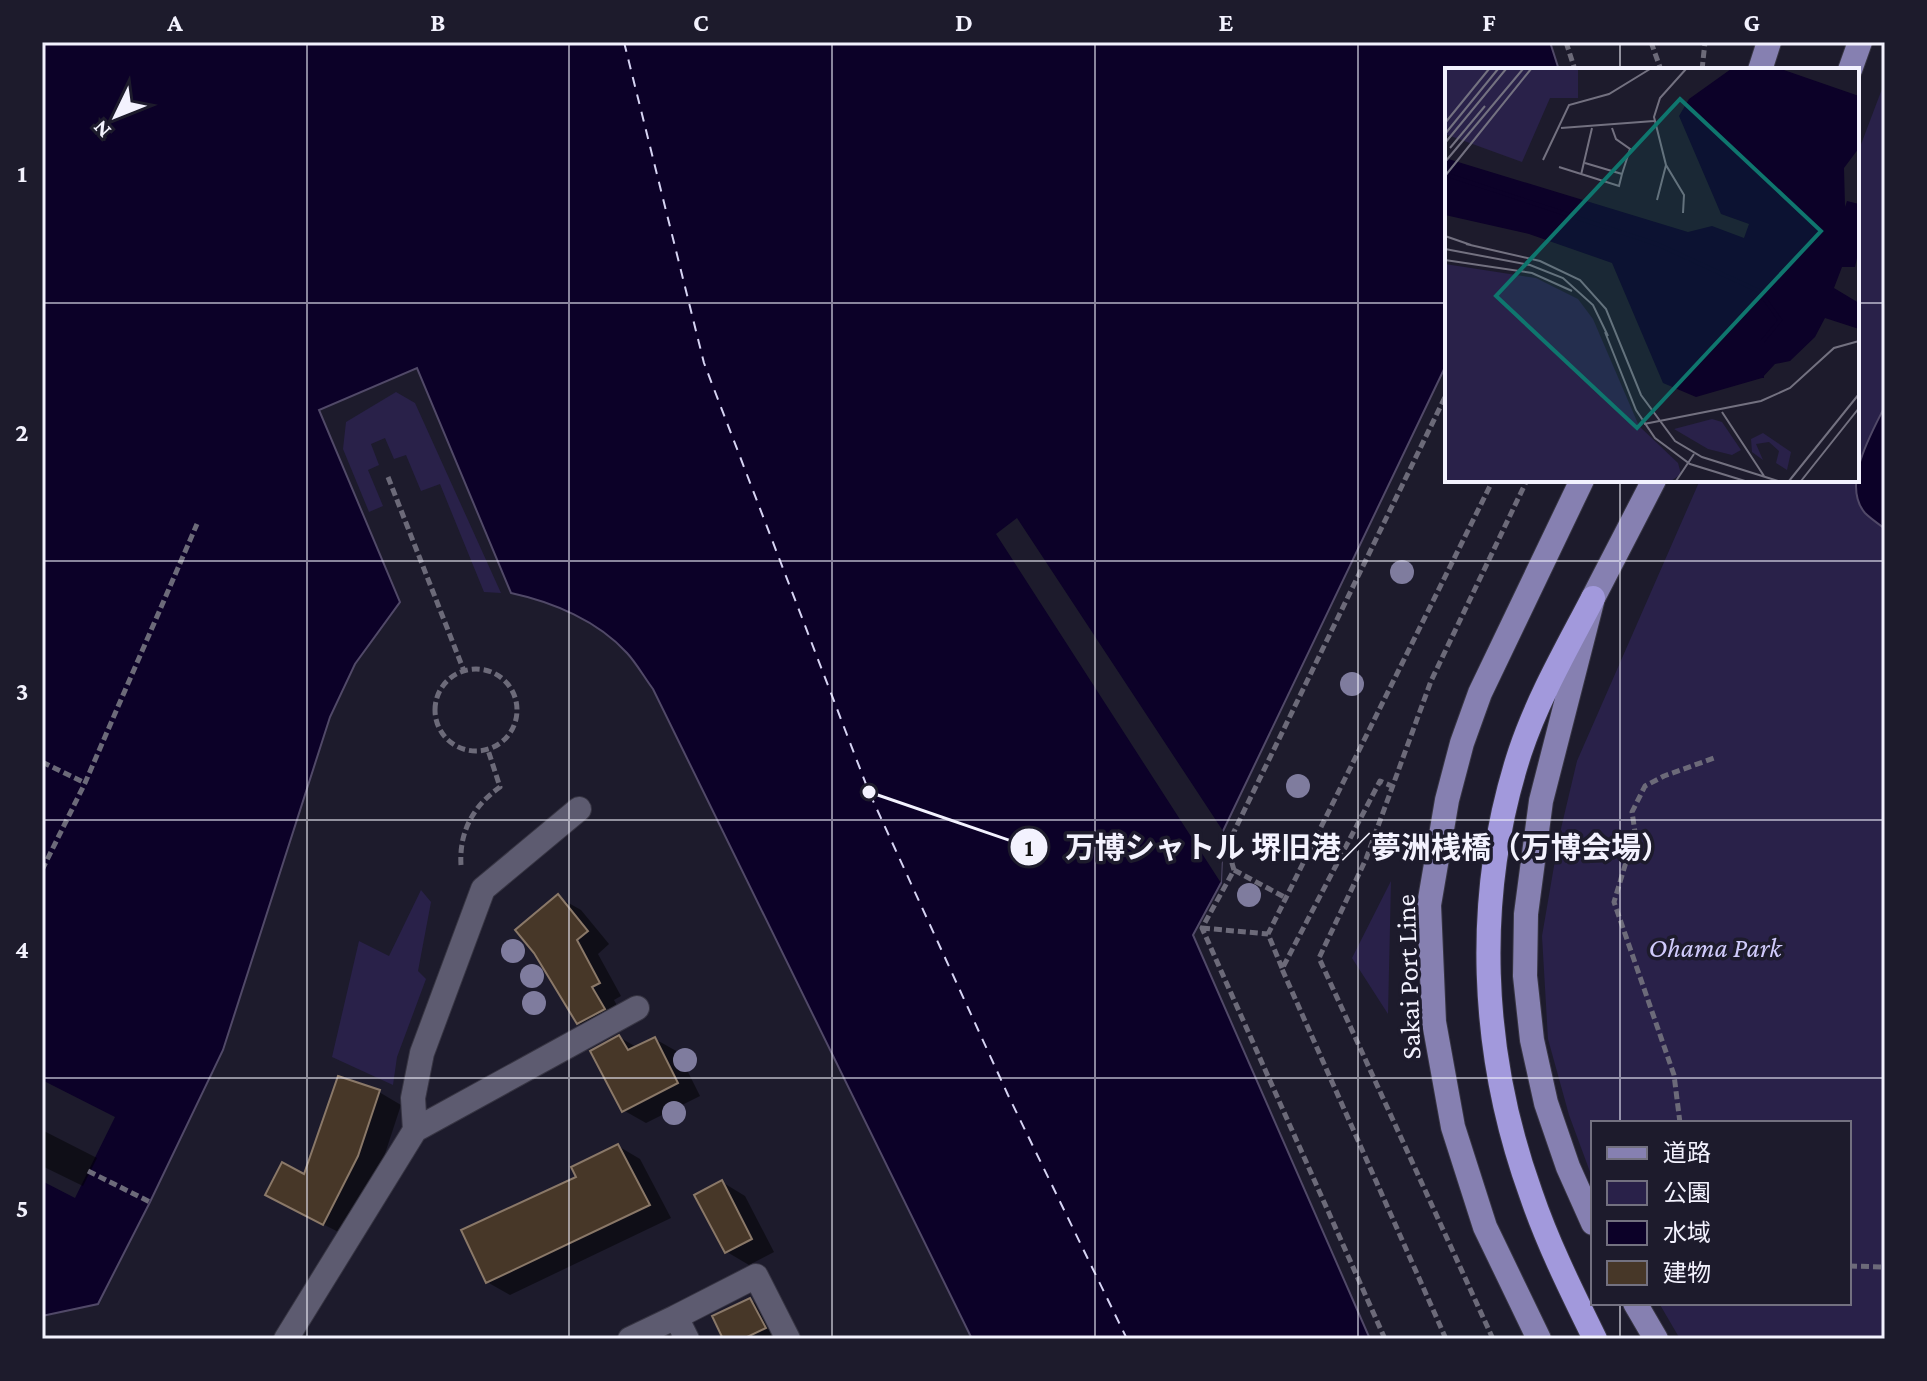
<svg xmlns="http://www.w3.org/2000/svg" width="1927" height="1381" viewBox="0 0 1927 1381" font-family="'Crimson Pro','Noto Sans JP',serif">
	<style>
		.green { fill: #292149 }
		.water { fill: #0c0128; stroke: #514968; stroke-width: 2 }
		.pier { fill: #1d1b2c }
		.shadow { fill: #0007 }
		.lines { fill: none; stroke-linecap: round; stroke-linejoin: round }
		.ferry { stroke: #d6d3f3; stroke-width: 2; stroke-dasharray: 10 8; stroke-linecap: butt }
		.building { fill: #473728; stroke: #8a7868; stroke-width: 2 }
		.minor-casing { stroke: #373543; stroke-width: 26 }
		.major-casing { stroke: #373543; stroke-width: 26 }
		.highway-casing { stroke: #373543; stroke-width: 26 }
		.path { stroke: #6c6a79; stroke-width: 5; stroke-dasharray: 8 4; stroke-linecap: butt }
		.minor { stroke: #5d5b70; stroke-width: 24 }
		.major { stroke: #8680b1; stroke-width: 24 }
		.highway { stroke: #a299dc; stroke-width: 24 }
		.tree { fill: #7f7c9e }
		.grid { fill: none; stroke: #f3f2fe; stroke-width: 2; stroke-opacity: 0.55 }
		.labels { text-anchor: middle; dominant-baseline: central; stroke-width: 7; stroke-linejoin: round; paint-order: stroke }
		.park-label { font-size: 28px; font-style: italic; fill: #d0cbfb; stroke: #1d1b2c }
		.street-label { font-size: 28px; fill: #f3f2fe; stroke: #1d1b2c }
		.inset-river { fill: none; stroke: #0c0128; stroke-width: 4 }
		.inset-road { fill: none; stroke: #737180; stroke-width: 2 }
		.view { fill: #0f766e; fill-opacity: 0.15; stroke: #0f766e; stroke-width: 4 }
		.inset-edge { fill: none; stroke: #f3f2fe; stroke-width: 4 }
		.leader { fill: none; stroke: #f3f2fe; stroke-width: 3 }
		.callout-dot { fill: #f3f2fe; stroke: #1d1b2c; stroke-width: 3 }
		.mark-label { font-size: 24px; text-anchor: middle; font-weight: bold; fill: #111 }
		.callout-label { font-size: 30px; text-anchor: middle; font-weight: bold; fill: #f3f2fe; stroke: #1d1b2c; stroke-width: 7; stroke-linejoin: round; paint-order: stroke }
		.neatline { fill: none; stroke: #f3f2fe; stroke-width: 3 }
		.grid-label { font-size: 26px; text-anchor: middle; font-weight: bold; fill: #f3f2fe }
	</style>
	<rect width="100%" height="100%" fill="#1d1b2c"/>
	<path class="green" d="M 1885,81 L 1885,1339 L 1680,1339 L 1659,1303 L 1849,1303 L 1849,1123 L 1593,1123 L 1593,1180 L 1569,1115 L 1548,1039 L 1542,936 L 1559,837 L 1577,761 L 1700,480 L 1857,480 L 1857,155 Z
		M 396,392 L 415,403 L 501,593 L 484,592 L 440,484 L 421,491 L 406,455 L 394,459 L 385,438 L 371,444 L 379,465 L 368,470 L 383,506 L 369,512 L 343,449 L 346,422 Z
		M 1391,881 L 1388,1014 L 1352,958 Z
		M 421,890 L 431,902 L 418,971 L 426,979 L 397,1057 L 393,1085 L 332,1057 L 359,941 L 389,956 Z"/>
	<path class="water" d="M 42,42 L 1550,42 L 1559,70 L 1447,70 L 1447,363 L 1223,831 L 1221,883 L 1193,935 L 1370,1339 L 972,1339 L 653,689 C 644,677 637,664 627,653 C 598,621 553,602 511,593 L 417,368 L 319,410 L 400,602 L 355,664 L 330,717 L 223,1050 L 150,1202 L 98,1304 L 42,1316 Z
		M 1885,406 L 1885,529 C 1879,524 1871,519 1865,513 C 1841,485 1871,434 1885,406 Z"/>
	<path class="pier" d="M 1017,518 L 1223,831 L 1221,883 L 996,534 Z
		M 42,1080 L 115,1117 L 75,1198 L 42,1181 Z"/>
	<path class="shadow" d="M 558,897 L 581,910 L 609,944 L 598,954 L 621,996 L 614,1000 L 626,1022 L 601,1036 L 578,1023 Z
		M 619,1037 L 638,1048 L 655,1039 L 678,1052 L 700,1096 L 646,1123 L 623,1110 Z
		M 379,1092 L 401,1105 L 380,1169 L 346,1236 L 290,1207 L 305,1177 Z
		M 42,1130 L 97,1158 L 83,1186 L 42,1166 Z
		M 618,1146 L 640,1159 L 671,1218 L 510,1295 L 487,1282 L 579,1178 Z
		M 722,1182 L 745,1196 L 774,1252 L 749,1265 L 727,1252 Z
		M 750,1300 L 773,1313 L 786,1339 L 726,1339 Z"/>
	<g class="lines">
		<path class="ferry" d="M 624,42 L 704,363 L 869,792 L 1008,1095 L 1127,1339"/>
	</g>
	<path class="building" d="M 558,894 L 588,931 L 577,940 L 600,983 L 592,987 L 605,1009 L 577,1024 L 534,953 L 515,930 Z
		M 619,1035 L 628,1050 L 655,1037 L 678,1083 L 622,1112 L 590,1051 Z
		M 338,1076 L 380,1090 L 358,1156 L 323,1225 L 265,1195 L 282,1162 L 304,1174 Z
		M 618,1144 L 650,1205 L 486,1283 L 461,1230 L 576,1177 L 571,1167 Z
		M 722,1180 L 752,1239 L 725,1253 L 694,1195 Z
		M 750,1298 L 766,1328 L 743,1339 L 723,1339 L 712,1316 Z"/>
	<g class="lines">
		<g class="minor-casing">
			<path id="minor" d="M 415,1130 L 637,1008
				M 286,1339 L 415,1130 L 413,1098 L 422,1053 L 483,889 L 579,809
				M 630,1339 L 676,1317
				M 687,1339 L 676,1317 L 756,1276 L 788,1339"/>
		</g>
		<g class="major-casing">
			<path id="major" d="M 1760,70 L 1769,42
				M 1850,70 L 1860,42
				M 1593,1223 L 1568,1167 L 1546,1103 L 1532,1040 L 1525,976 L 1526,914 L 1541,801 L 1593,598 L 1654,480
				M 1635,1303 L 1656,1339
				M 1539,1339 L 1485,1227 L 1453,1127 L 1434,1022 L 1429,905 L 1447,800 L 1462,743 L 1480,693 L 1582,480"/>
		</g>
		<g class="highway-casing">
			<path id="highway" d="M 1593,598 C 1567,648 1538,698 1520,752 C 1473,896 1480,1053 1531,1194 C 1548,1244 1572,1292 1595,1339"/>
		</g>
		<path class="path" d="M 1566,42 L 1575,70
			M 1651,42 L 1661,70
			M 1702,70 L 1705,42
			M 388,477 L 464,671
			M435 710a41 41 0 1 1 82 0a41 41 0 1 1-82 0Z
			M 42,762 L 85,783
			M 1394,787 L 1380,781 L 1282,969 L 1446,1339
			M 461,865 C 459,832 473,806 500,787 L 488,750
			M 42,870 L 85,783 L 197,524
			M 1234,870 L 1286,898
			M 1202,928 L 1268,934
			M 1282,968 L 1268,934 L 1493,480
			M 1680,1123 L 1674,1075 L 1614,902 L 1635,832 L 1632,812 L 1645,786 L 1664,776 L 1717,757
			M 88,1171 L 150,1202
			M 1849,1266 L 1885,1267
			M 1385,1339 L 1202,928 L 1234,870 L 1227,846 L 1447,393
			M 1493,1339 L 1319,958 L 1366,859 L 1431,681 L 1527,480"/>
		<use href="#minor" class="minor"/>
		<use href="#major" class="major"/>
		<use href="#highway" class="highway"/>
	</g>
	<g class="tree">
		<circle cx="1402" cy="572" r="12"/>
		<circle cx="1352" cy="684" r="12"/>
		<circle cx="1298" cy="786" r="12"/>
		<circle cx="1249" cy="895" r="12"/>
		<circle cx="513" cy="951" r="12"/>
		<circle cx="532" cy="976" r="12"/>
		<circle cx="534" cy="1003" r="12"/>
		<circle cx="685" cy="1060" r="12"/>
		<circle cx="674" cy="1113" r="12"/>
	</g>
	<path class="grid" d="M 307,42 L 307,1339M 569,42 L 569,1339M 832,42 L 832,1339M 1095,42 L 1095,1339M 1358,42 L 1358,1339M 1620,42 L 1620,70M 42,303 L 1447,303M 1857,303 L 1885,303M 1620,480 L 1620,1123M 42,561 L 1885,561M 42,820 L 1885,820M 42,1078 L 1885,1078M 1620,1303 L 1620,1339"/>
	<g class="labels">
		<g class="park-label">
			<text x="1715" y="947">Ohama Park</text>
		</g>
		<g class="street-label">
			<text transform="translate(1408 977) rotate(-92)">Sakai Port Line</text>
		</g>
	</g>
	<g transform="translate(1445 68)">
		<rect width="414" height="414" fill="#1d1b2c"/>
		<path d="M 0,1 L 133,1 L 133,30 L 105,30 L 77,94 L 0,66 ZM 0,196 L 91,210 L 133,231 L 148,251 L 194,358 L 233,395 L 236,406 L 226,413 L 0,413 ZM 267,351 L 277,354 L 296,382 L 287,387 L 263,381 L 229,361 ZM 318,365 L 346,384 L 342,402 L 331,395 L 334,383 L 324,374 L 311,376 L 318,392 L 307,384 L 306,371 Z" fill="#292149"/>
		<path d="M 286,1 L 336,1 L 414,28 L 414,80 L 399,100 L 400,139 L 402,133 L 414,136 L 414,181 L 410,199 L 397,199 L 389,220 L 414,235 L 414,261 L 380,250 L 370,269 L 345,293 L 330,296 L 317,310 L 251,329 L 218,315 L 167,195 L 84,166 L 0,147 L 0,90 L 243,164 L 267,158 L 299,170 L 304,156 L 276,146 L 234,48 L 244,31 Z" fill="#0c0128"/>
		<path class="inset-river" d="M 3,107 L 212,176 L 314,223 L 335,252 L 317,274 L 317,310"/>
		<path class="inset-road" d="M 0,55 L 44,1M 116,60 L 209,53M 167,60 L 171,71 L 185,81 L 177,106M 0,66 L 53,1M 0,75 L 61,1M 5,80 L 40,38M 98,92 L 124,37 L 164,26 L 205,1M 0,94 L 78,1M 114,99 L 174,118 L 177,106 L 140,95M 136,107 L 147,60M 0,108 L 86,1M 212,132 L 221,97M 238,145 L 239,127 L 221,97 L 209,49 L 215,30 L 241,1M 0,168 L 26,177M 21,176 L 95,193 L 135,212 L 161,241 L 196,327 L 230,373 L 257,389 L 333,413M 0,181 L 85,197 L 118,210 L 148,237 L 163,268M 0,192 L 87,205 L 127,223M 160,264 L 191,342 L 210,370 L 245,396 L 300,413M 277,344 L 319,408M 199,356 L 316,333 L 345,320 L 389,280 L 414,273M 231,413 L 249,386M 344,413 L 414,326M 356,413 L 414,340"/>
		<path class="view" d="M 235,31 L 376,163 L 192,360 L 51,228 Z"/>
		<rect width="414" height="414" class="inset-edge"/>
	</g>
	<path class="leader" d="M869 792L1029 847"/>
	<g class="callout-dot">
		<circle cx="869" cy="792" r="8"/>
		<circle cx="1029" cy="847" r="20"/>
	</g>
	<g class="mark-label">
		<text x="1029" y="856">1</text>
	</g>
	<g class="callout-label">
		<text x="1368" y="858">万博シャトル 堺旧港／夢洲桟橋（万博会場）</text>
	</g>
	<rect width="1927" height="1381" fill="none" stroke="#1d1b2c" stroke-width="88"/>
	<rect x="1591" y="1121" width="260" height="184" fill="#1d1b2c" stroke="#737180" stroke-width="2"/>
	<rect x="1607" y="1147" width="40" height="12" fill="#8680b1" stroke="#737180" stroke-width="2"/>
	<text x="1663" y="1161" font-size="24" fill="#f3f2fe">道路</text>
	<rect x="1607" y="1181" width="40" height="24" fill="#292149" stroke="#737180" stroke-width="2"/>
	<text x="1663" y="1201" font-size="24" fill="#f3f2fe">公園</text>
	<rect x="1607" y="1221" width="40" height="24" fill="#0c0128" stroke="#737180" stroke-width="2"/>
	<text x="1663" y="1241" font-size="24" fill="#f3f2fe">水域</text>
	<rect x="1607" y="1261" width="40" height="24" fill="#473728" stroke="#737180" stroke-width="2"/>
	<text x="1663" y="1281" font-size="24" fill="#f3f2fe">建物</text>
	<g transform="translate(116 116) rotate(227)" stroke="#1d1b2c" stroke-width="6" paint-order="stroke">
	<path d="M0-6L14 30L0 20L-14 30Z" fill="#f3f2fe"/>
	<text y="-12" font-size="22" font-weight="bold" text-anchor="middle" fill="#f3f2fe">N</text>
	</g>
	<rect x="44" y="44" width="1839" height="1293" class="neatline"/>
	<g class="grid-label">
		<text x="175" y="31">A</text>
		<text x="438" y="31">B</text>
		<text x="701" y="31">C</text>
		<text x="964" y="31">D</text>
		<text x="1226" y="31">E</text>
		<text x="1489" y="31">F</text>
		<text x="1752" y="31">G</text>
		<text x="22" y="182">1</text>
		<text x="22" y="441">2</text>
		<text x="22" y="700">3</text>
		<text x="22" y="958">4</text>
		<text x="22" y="1217">5</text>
	</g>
</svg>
